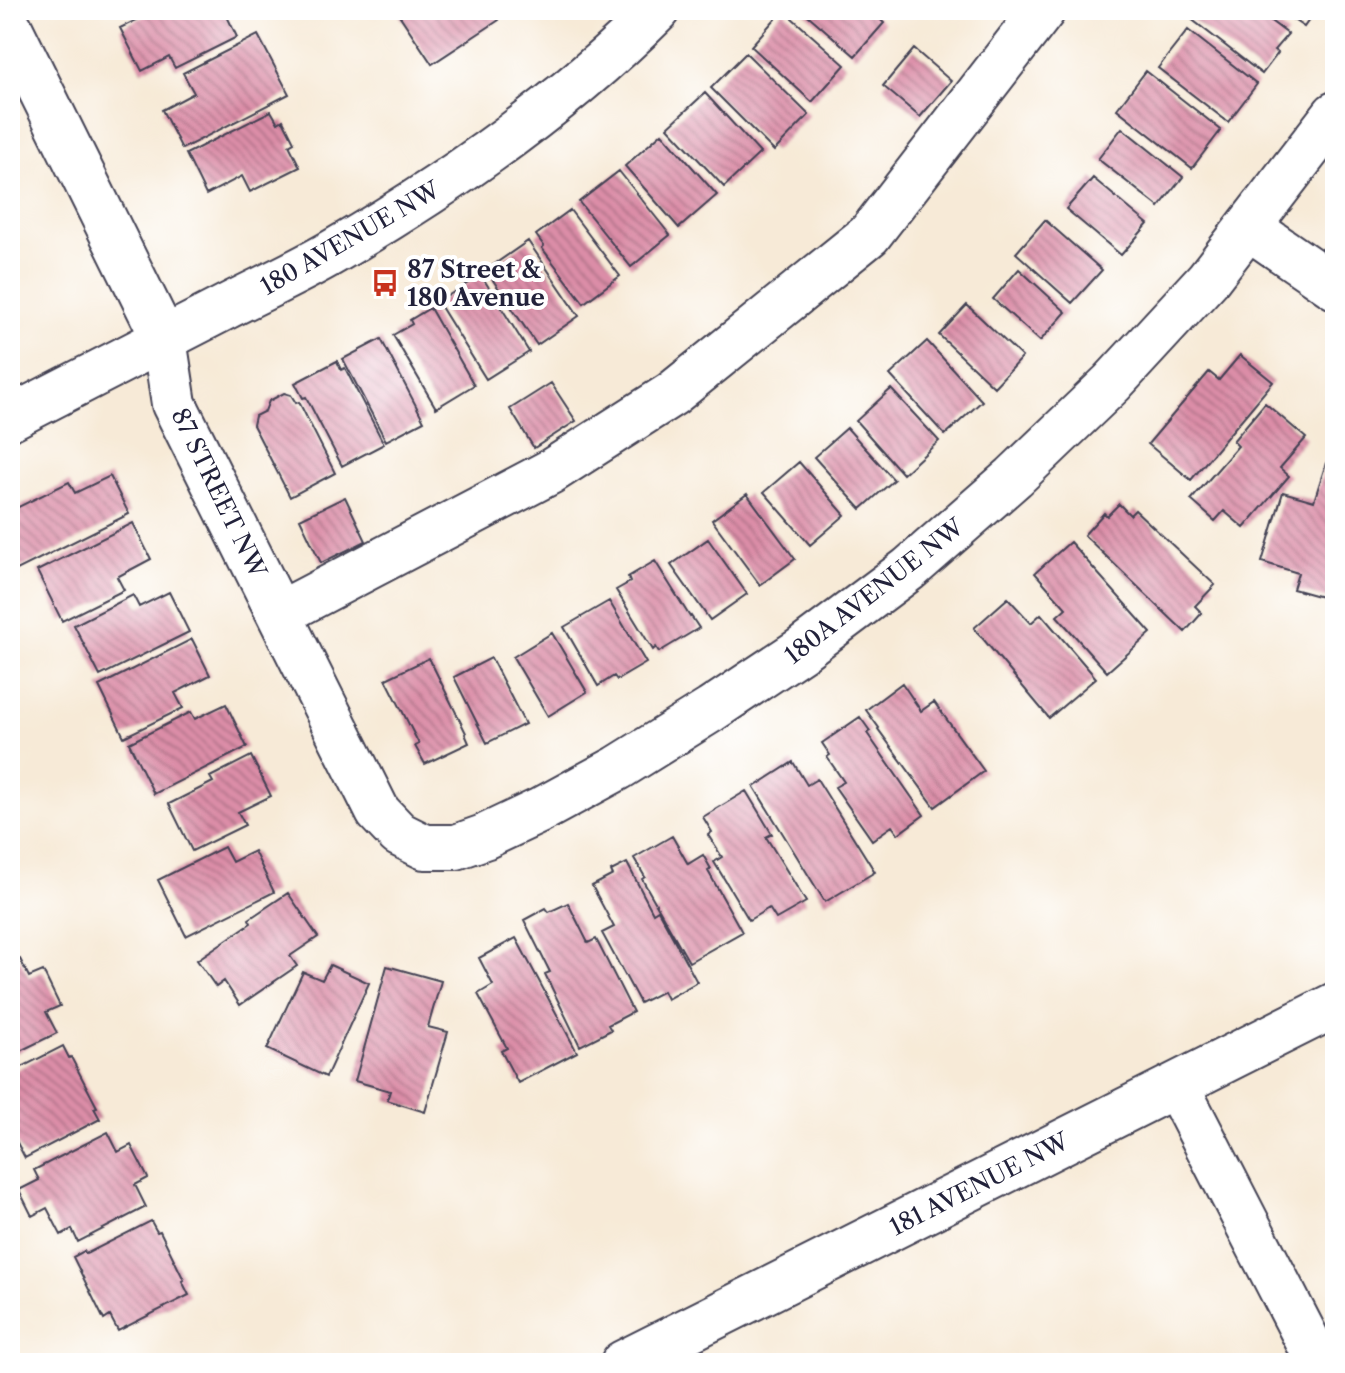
<svg xmlns="http://www.w3.org/2000/svg" width="1345" height="1373" viewBox="0 0 1345 1373" font-family="'Libre Caslon Text',serif">
	<style>
		.building { fill: url(#building-back-hatch) }
		.lines { fill: none; stroke-linecap: round; stroke-linejoin: round }
		.minor-casing { stroke: #424052; stroke-width: 48 }
		.minor { stroke: #fff; stroke-width: 44 }
		.labels { text-anchor: middle; dominant-baseline: central; stroke-width: 8; stroke-linejoin: round; paint-order: stroke }
		.street-label { font-size: 24px; fill: #22223b; stroke: #fff }
		.poi-label { font-size: 24px; font-weight: bold; fill: #22223b; stroke: #fff; text-anchor: start }
	</style>
	<defs>
		<pattern id="building-back-hatch" width="6" height="6" patternUnits="userSpaceOnUse" patternTransform="scale(2)"><rect width="6" height="6" fill="#db8da7"/><path d="M-1 5l2 2M0 0l6 6M5-1l2 2" fill="none" stroke="#b17389"/></pattern>
	</defs>
	<rect width="100%" height="100%" fill="#fff"/>
	<filter id="ink" filterUnits="userSpaceOnUse"><feTurbulence type="fractalNoise" baseFrequency=".0125" numOctaves="2"/><feDisplacementMap in="SourceGraphic" scale="16" xChannelSelector="R" yChannelSelector="G"/><feConvolveMatrix kernelMatrix="1 2 1 2 8 2 1 2 1" color-interpolation-filters="sRGB"/></filter>
	<filter id="wash" filterUnits="userSpaceOnUse"><feTurbulence type="fractalNoise" baseFrequency=".006" numOctaves="4" result="noise"/><feDisplacementMap in="SourceGraphic" scale="32" xChannelSelector="R" yChannelSelector="G"/><feGaussianBlur stdDeviation="1.8" result="paint"/><feColorMatrix in="noise" values="0 0 0 0 0 0 0 0 0 0 0 0 0 0 0 0 0 1.4 0 .05"/><feComposite in="paint" operator="in"/></filter>
	<g filter="url(#wash)">
		<rect width="100%" height="100%" fill="#f7ead7"/>
		<g id="blocks">
			<path class="building" d="M 157,10 L 224,10 L 237,37 L 175,68 L 169,57 L 142,71 L 120,28 Z
				M 403,10 L 493,10 L 499,20 L 432,64 L 398,13 Z
				M 783,10 L 845,65 L 812,102 L 751,46 Z
				M 802,10 L 870,10 L 884,23 L 855,56 Z
				M 1196,10 L 1256,10 L 1288,34 L 1274,50 L 1278,53 L 1262,74 L 1190,18 Z
				M 1279,10 L 1316,10 L 1304,27 Z
				M 1188,30 L 1257,84 L 1228,122 L 1158,68 Z
				M 258,35 L 289,94 L 182,149 L 162,110 L 194,93 L 183,73 Z
				M 914,49 L 951,81 L 920,117 L 883,86 Z
				M 746,53 L 809,115 L 774,151 L 711,88 Z
				M 1146,71 L 1221,130 L 1192,168 L 1117,109 Z
				M 705,93 L 760,153 L 724,187 L 668,127 Z
				M 271,111 L 278,123 L 283,120 L 294,142 L 289,145 L 300,167 L 250,192 L 242,176 L 206,195 L 186,154 Z
				M 1122,128 L 1183,177 L 1159,207 L 1098,159 Z
				M 662,133 L 717,195 L 679,228 L 625,166 Z
				M 619,171 L 670,235 L 631,267 L 579,202 Z
				M 1093,178 L 1148,224 L 1121,255 L 1066,209 Z
				M 570,210 L 620,276 L 584,303 L 542,248 L 544,246 L 536,235 Z
				M 1045,220 L 1102,270 L 1072,303 L 1016,253 Z
				M 528,241 L 579,316 L 537,345 L 486,270 Z
				M 1019,269 L 1066,312 L 1040,341 L 993,299 Z
				M 481,275 L 529,352 L 486,379 L 438,302 Z
				M 967,305 L 1022,357 L 994,387 L 939,335 Z
				M 430,308 L 474,385 L 436,408 L 393,335 L 412,324 L 410,320 Z
				M 381,339 L 424,421 L 386,441 L 343,359 Z
				M 927,341 L 982,401 L 945,435 L 890,375 Z
				M 1240,355 L 1273,382 L 1191,480 L 1148,444 L 1209,372 L 1219,380 Z
				M 337,361 L 341,370 L 345,368 L 384,444 L 342,466 L 306,397 L 303,398 L 295,383 Z
				M 551,383 L 576,421 L 534,448 L 510,409 Z
				M 891,389 L 939,441 L 903,474 L 856,421 Z
				M 284,393 L 291,395 L 296,403 L 299,402 L 335,473 L 290,497 L 253,425 L 255,416 L 265,411 L 269,401 Z
				M 1265,403 L 1306,438 L 1280,468 L 1289,476 L 1244,528 L 1224,511 L 1215,521 L 1191,500 L 1238,446 L 1233,441 Z
				M 847,428 L 894,480 L 861,509 L 814,457 Z
				M 799,462 L 845,515 L 810,545 L 764,492 Z
				M 1326,463 L 1335,465 L 1335,578 L 1329,599 L 1293,589 L 1298,573 L 1262,562 L 1283,492 L 1314,501 Z
				M 110,476 L 129,514 L 15,571 L 10,561 L 10,535 L 13,533 L 10,528 L 10,511 L 69,482 L 75,493 Z
				M 747,494 L 795,559 L 760,585 L 712,520 Z
				M 345,497 L 366,541 L 321,563 L 300,519 Z
				M 1119,504 L 1130,515 L 1135,510 L 1215,585 L 1195,606 L 1202,613 L 1185,632 L 1084,535 L 1104,513 L 1107,516 Z
				M 133,523 L 151,559 L 117,577 L 124,590 L 62,621 L 37,571 Z
				M 708,539 L 747,594 L 710,620 L 671,565 Z
				M 1070,542 L 1151,633 L 1107,672 L 1057,616 L 1066,608 L 1035,573 Z
				M 655,561 L 690,617 L 691,616 L 699,628 L 659,652 L 656,647 L 653,650 L 616,590 L 630,582 L 628,577 Z
				M 169,592 L 189,632 L 100,676 L 74,625 L 133,595 L 139,607 Z
				M 1008,598 L 1031,623 L 1041,614 L 1096,678 L 1049,718 L 974,628 Z
				M 609,601 L 646,663 L 617,680 L 614,676 L 598,686 L 564,627 Z
				M 552,633 L 587,692 L 548,716 L 513,657 Z
				M 192,639 L 210,675 L 175,693 L 183,708 L 124,737 L 99,686 Z
				M 429,658 L 466,733 L 465,734 L 469,743 L 425,764 L 415,746 L 419,744 L 386,679 Z
				M 491,658 L 525,724 L 487,743 L 454,677 Z
				M 902,683 L 921,711 L 934,702 L 984,771 L 935,807 L 878,729 L 879,728 L 866,710 Z
				M 226,704 L 247,747 L 154,794 L 129,743 L 191,712 L 195,719 Z
				M 860,717 L 870,731 L 867,733 L 924,815 L 898,834 L 892,826 L 872,840 L 835,787 L 844,782 L 827,757 L 830,755 L 822,743 Z
				M 251,756 L 271,796 L 238,812 L 245,825 L 192,851 L 169,804 L 213,782 L 210,777 Z
				M 793,762 L 807,785 L 817,779 L 875,872 L 825,902 L 754,787 Z
				M 746,791 L 772,834 L 766,837 L 806,902 L 776,919 L 769,908 L 749,920 L 714,862 L 722,857 L 708,835 L 712,832 L 703,817 Z
				M 672,836 L 688,864 L 703,855 L 711,869 L 708,871 L 742,932 L 689,962 L 642,879 L 645,877 L 634,858 Z
				M 224,847 L 232,862 L 254,851 L 274,892 L 186,936 L 158,880 Z
				M 627,863 L 653,913 L 658,910 L 697,982 L 667,999 L 663,991 L 640,1003 L 602,933 L 614,927 L 592,886 L 613,875 L 611,871 Z
				M 288,893 L 318,937 L 290,956 L 297,966 L 240,1005 L 224,981 L 216,987 L 197,960 L 251,923 L 249,919 Z
				M 568,903 L 588,943 L 596,939 L 633,1012 L 608,1025 L 611,1030 L 580,1046 L 545,974 L 550,972 L 524,920 L 546,908 L 549,912 Z
				M 516,938 L 577,1052 L 518,1083 L 501,1051 L 507,1048 L 478,994 L 493,985 L 479,958 Z
				M 20,959 L 29,977 L 43,971 L 60,1006 L 46,1012 L 57,1033 L 10,1056 L 10,964 Z
				M 330,965 L 369,983 L 326,1077 L 267,1049 L 303,972 L 322,980 Z
				M 387,966 L 441,981 L 428,1027 L 448,1032 L 425,1112 L 387,1100 L 390,1091 L 355,1081 Z
				M 63,1046 L 69,1058 L 71,1057 L 97,1107 L 94,1108 L 100,1119 L 25,1158 L 12,1133 L 10,1135 L 10,1073 Z
				M 108,1132 L 118,1152 L 131,1145 L 148,1178 L 135,1185 L 146,1207 L 78,1242 L 72,1229 L 61,1235 L 47,1208 L 32,1216 L 19,1190 L 39,1180 L 34,1170 Z
				M 151,1221 L 157,1232 L 160,1231 L 184,1280 L 182,1281 L 189,1295 L 118,1331 L 110,1316 L 104,1320 L 73,1257 L 84,1251 L 86,1254 Z"/>
		</g>
	</g>
	<g filter="url(#ink)">
		<use href="#blocks" fill-opacity="0" stroke="#424052" stroke-width="2"/>
		<g class="lines">
			<g class="minor-casing">
				<path id="minor" d="M 10,28 L 164,339 L 174,404 L 378,812 L 399,834 L 425,847 L 456,847 L 484,837 L 539,811 L 618,768 L 711,710 L 801,650 L 909,569 L 1014,477 L 1112,383 L 1208,279 L 1335,114
					M 1248,227 L 1335,287
					M 10,418 C 82,381 154,344 226,307 C 261,289 299,272 333,252 C 450,184 562,106 658,10
					M 279,614 L 550,472 L 672,394 L 869,235 L 1043,10
					M 1176,1085 L 1319,1363
					M 623,1363 L 1335,1005"/>
			</g>
			<use href="#minor" class="minor"/>
		</g>
	</g>
	<defs>
		<g id="bus-bare" transform="scale(2.16)"><path d="M-5-6H5V4H4V6H2V4H-2V6H-4V4H-5ZM-3.5-4V0h7V-4ZM-3.5 1.2v1.5H-2V1.2ZM2 1.2v1.5H3.5V1.2Z" fill="#c8321e" stroke="#fff" stroke-width="2.5" paint-order="stroke"/></g>
	</defs>
	<g fill-rule="evenodd">
		<use href="#bus-bare" x="385" y="283"/>
	</g>
	<g class="labels">
		<g class="street-label">
			<text transform="translate(350 238) rotate(-30)">180 AVENUE NW</text>
			<text transform="translate(219 493) rotate(64)">87 STREET NW</text>
			<text transform="translate(874 591) rotate(-38)">180A AVENUE NW</text>
			<text transform="translate(979 1184) rotate(-27)">181 AVENUE NW</text>
		</g>
		<g class="poi-label">
			<text x="407" y="269">87 Street &amp;<tspan x="407" dy="28">180 Avenue</tspan></text>
		</g>
	</g>
	<rect width="1345" height="1373" fill="none" stroke="#fff" stroke-width="40"/>
</svg>
